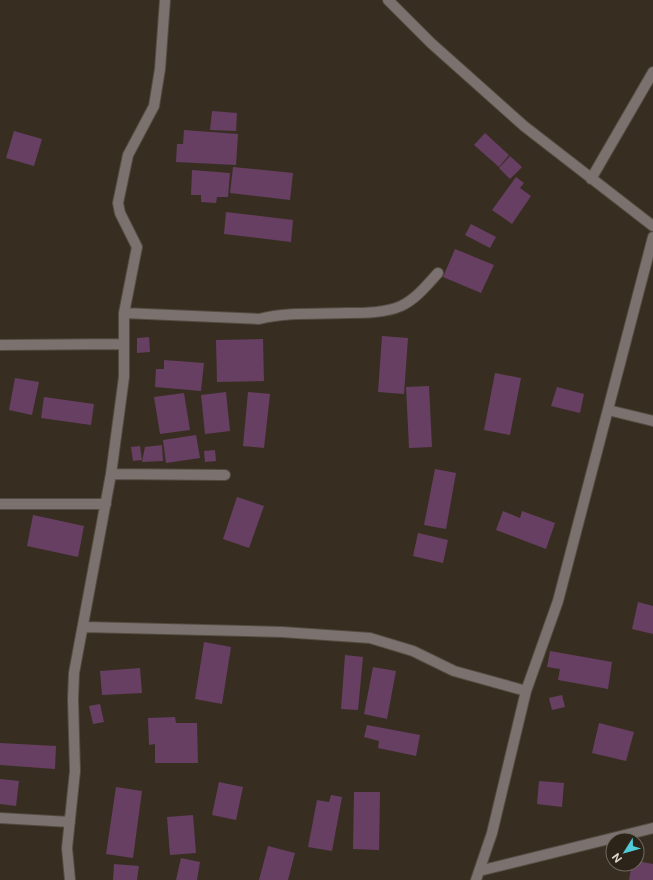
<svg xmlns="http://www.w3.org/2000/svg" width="653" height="880" viewBox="0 0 653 880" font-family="'Public Sans',sans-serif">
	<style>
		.building { fill: #673f63 }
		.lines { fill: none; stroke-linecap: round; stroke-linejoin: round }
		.minor-casing { stroke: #544c40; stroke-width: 12 }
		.minor { stroke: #7b7270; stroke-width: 10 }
	</style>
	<rect width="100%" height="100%" fill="#372e21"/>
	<path class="building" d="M 212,111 L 237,113 L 236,131 L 210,130 Z
		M 184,130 L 238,134 L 236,165 L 176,162 L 177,144 L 183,144 Z
		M 14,131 L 42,139 L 34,166 L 6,158 Z
		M 485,133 L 509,155 L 499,167 L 474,145 Z
		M 510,156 L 522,167 L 510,179 L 499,168 Z
		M 233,167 L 293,173 L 290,200 L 230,193 Z
		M 192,170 L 230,173 L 228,197 L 217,197 L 216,203 L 201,202 L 201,195 L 191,195 Z
		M 516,177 L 524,183 L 520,188 L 531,196 L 512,224 L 492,210 Z
		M 226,212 L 293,220 L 291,242 L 224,234 Z
		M 471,224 L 496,237 L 490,248 L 465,235 Z
		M 455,249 L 494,265 L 481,293 L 443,277 Z
		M 382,336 L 408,338 L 404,394 L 378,392 Z
		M 149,337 L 150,352 L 137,353 L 137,338 Z
		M 263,339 L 264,381 L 217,382 L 216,340 Z
		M 164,360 L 204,363 L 201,391 L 155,387 L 156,369 L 164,369 Z
		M 495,373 L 521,378 L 510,435 L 484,430 Z
		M 15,378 L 39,382 L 32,415 L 9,410 Z
		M 429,386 L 432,447 L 409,448 L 406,387 Z
		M 557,387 L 584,394 L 580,413 L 551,406 Z
		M 226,392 L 230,431 L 205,434 L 201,395 Z
		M 248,392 L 270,394 L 264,448 L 243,446 Z
		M 184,393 L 190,430 L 160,434 L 154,397 Z
		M 44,397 L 94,404 L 91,425 L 41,418 Z
		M 196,435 L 200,458 L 166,463 L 163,440 Z
		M 162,445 L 163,461 L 142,462 L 145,447 Z
		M 140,446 L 142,460 L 133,461 L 131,447 Z
		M 215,450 L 216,461 L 205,462 L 204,451 Z
		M 435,469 L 456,473 L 446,529 L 424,525 Z
		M 237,497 L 264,506 L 249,548 L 223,539 Z
		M 503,511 L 520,518 L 522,511 L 555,523 L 546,549 L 496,530 Z
		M 33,515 L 84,526 L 78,557 L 27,546 Z
		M 418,533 L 448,540 L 443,563 L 413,556 Z
		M 638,602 L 653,606 L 653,634 L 632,629 Z
		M 204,642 L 231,647 L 222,704 L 195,699 Z
		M 550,651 L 612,662 L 608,689 L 558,680 L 560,669 L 547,667 Z
		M 345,655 L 363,657 L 358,710 L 341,709 Z
		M 373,667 L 396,671 L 387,719 L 364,714 Z
		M 140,668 L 142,693 L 102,695 L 100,671 Z
		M 562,695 L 565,707 L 552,710 L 549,698 Z
		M 100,704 L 104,722 L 93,724 L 89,706 Z
		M 175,717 L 176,723 L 197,723 L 198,763 L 155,763 L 155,744 L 149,745 L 148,718 Z
		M 599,723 L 634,732 L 626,761 L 592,753 Z
		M 367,725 L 420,735 L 416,756 L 378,748 L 379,741 L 364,737 Z
		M 0,743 L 56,746 L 55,769 L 0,765 Z
		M 0,779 L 19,781 L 16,806 L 0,804 Z
		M 539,781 L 564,783 L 562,807 L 537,804 Z
		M 219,782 L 243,787 L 236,820 L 212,815 Z
		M 116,787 L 142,791 L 133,858 L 106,854 Z
		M 354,792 L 380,792 L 379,850 L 353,849 Z
		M 331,795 L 342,797 L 332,851 L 308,847 L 317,800 L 329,802 Z
		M 193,815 L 196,853 L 170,855 L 167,817 Z
		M 268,846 L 295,853 L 288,880 L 259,880 Z
		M 181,858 L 200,862 L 197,880 L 176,880 Z
		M 637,861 L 653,864 L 653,880 L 629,880 L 632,864 L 637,864 Z
		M 114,864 L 139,866 L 137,880 L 113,880 Z"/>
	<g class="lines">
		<g class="minor-casing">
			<path id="minor" d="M 388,0 L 431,43 L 524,126 L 653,226
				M 591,179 L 653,72
				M 124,313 L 259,319 C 287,312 318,314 347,313 C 365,313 385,313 401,306 C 416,299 427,285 438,273
				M 0,345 L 124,344
				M 608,410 L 653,421
				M 111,474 L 225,475
				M 0,504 L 106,504
				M 84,627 L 282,632 L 370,638 L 413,651 L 454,671 L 526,691
				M 0,818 L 70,822
				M 479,871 L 653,828
				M 70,880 L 67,848 L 75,771 L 73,699 L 74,673 L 111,474 L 124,377 L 124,313 L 137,247 L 120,213 L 118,203 L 128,155 L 154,106 L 160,69 L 165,0
				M 476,880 L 492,833 L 526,691 L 558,601 L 653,237"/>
		</g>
		<use href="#minor" class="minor"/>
	</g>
	<g transform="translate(625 852) rotate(233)"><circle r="19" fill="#2c2418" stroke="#726a60"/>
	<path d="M0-3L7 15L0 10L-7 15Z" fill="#52cbd8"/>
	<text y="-6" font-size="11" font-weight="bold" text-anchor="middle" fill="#dad4cc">N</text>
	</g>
</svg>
